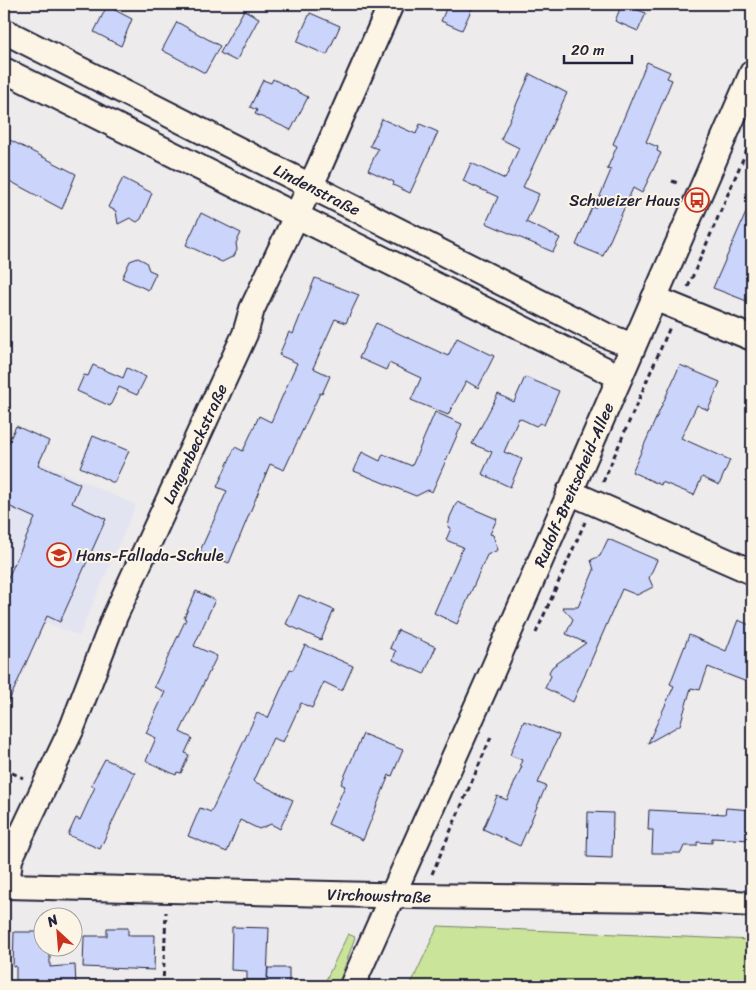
<svg xmlns="http://www.w3.org/2000/svg" width="756" height="990" viewBox="0 0 756 990" font-family="Sriracha,sans-serif">
	<style>
		.built { fill: #e3e4f1 }
		.green { fill: #cae49a; stroke: #76836a }
		.building { fill: #cbd5fc; stroke: #22223b }
		.lines { fill: none; stroke-linecap: round; stroke-linejoin: round }
		.minor-casing { stroke: #22223b; stroke-width: 28 }
		.path { stroke: #22223b; stroke-width: 3; stroke-dasharray: 5 4; stroke-linecap: butt }
		.minor { stroke: #fcf5e5; stroke-width: 24 }
		.labels { text-anchor: middle; dominant-baseline: central; stroke-width: 4; stroke-linejoin: round; paint-order: stroke }
		.street-label { font-size: 16px; fill: #22223b; stroke: #fcf5e5 }
		.poi-label { font-size: 16px; fill: #22223b; stroke: #fcf5e5; text-anchor: end }
	</style>
	<rect width="100%" height="100%" fill="#edebec"/>
	<filter id="ink" filterUnits="userSpaceOnUse"><feTurbulence type="fractalNoise" baseFrequency=".02" numOctaves="2"/><feDisplacementMap in="SourceGraphic" scale="10" xChannelSelector="R" yChannelSelector="G"/><feConvolveMatrix kernelMatrix="1 2 1 2 8 2 1 2 1" color-interpolation-filters="sRGB"/></filter>
	<g filter="url(#ink)">
		<path class="built" d="M 4,446 L 136,505 L 79,636 L 4,605 Z"/>
		<path class="green" d="M 438,926 L 752,940 L 752,986 L 410,986 Z
			M 348,934 L 355,937 L 338,986 L 323,986 Z"/>
		<path class="building" d="M 448,4 L 474,4 L 462,30 L 441,21 Z
			M 622,4 L 646,13 L 638,31 L 615,21 Z
			M 107,6 L 132,19 L 121,46 L 94,32 Z
			M 244,10 L 259,18 L 236,61 L 220,53 Z
			M 310,13 L 340,26 L 327,55 L 297,42 Z
			M 177,22 L 220,46 L 205,73 L 162,50 Z
			M 647,62 L 670,72 L 667,78 L 672,80 L 646,142 L 658,147 L 657,151 L 661,153 L 642,193 L 633,188 L 603,256 L 576,245 L 592,207 L 595,208 L 611,170 L 607,169 L 617,146 L 613,144 Z
			M 530,74 L 567,93 L 523,187 L 539,194 L 526,222 L 560,238 L 553,252 L 486,223 L 498,197 L 463,181 L 471,163 L 505,179 L 519,148 L 501,139 Z
			M 273,79 L 308,97 L 291,130 L 255,114 L 257,110 L 250,107 L 263,80 L 271,83 Z
			M 382,119 L 416,134 L 420,124 L 438,132 L 410,193 L 393,185 L 394,182 L 368,170 L 378,149 L 370,146 Z
			M 4,137 L 76,174 L 62,209 L 4,178 Z
			M 123,178 L 152,193 L 141,219 L 137,222 L 130,218 L 118,224 L 116,211 L 108,207 Z
			M 752,199 L 752,303 L 713,288 Z
			M 201,213 L 241,233 L 236,243 L 237,250 L 234,256 L 222,262 L 186,245 Z
			M 138,258 L 146,262 L 149,270 L 156,273 L 148,290 L 122,278 L 130,261 Z
			M 315,278 L 359,295 L 346,323 L 335,319 L 313,368 L 330,376 L 322,394 L 320,393 L 284,470 L 270,464 L 229,563 L 200,551 L 227,491 L 217,487 L 235,447 L 243,451 L 259,416 L 271,422 L 297,363 L 279,355 L 289,332 L 293,334 Z
			M 376,323 L 448,356 L 457,338 L 494,356 L 478,388 L 466,381 L 448,415 L 411,400 L 421,378 L 389,363 L 386,370 L 359,358 Z
			M 93,365 L 123,378 L 127,368 L 146,377 L 137,395 L 119,387 L 110,406 L 77,391 L 84,375 L 88,376 Z
			M 680,365 L 720,382 L 708,410 L 697,405 L 681,438 L 730,460 L 719,485 L 702,477 L 694,495 L 662,482 L 661,485 L 632,472 Z
			M 525,377 L 559,391 L 544,425 L 540,423 L 536,426 L 519,418 L 504,452 L 522,459 L 510,487 L 482,474 L 492,452 L 472,444 L 498,394 L 514,402 Z
			M 435,412 L 462,424 L 432,492 L 428,490 L 416,496 L 354,471 L 362,452 L 380,461 L 383,454 L 412,466 Z
			M 16,426 L 49,441 L 38,465 L 80,484 L 72,503 L 106,519 L 60,622 L 47,616 L 4,712 L 4,587 L 35,518 L 4,504 L 4,452 Z
			M 93,436 L 129,451 L 114,483 L 80,467 Z
			M 457,502 L 497,519 L 490,534 L 493,535 L 498,550 L 487,555 L 457,624 L 434,613 L 463,547 L 446,540 L 451,528 L 448,527 L 450,517 Z
			M 608,539 L 657,560 L 649,578 L 653,587 L 637,595 L 622,589 L 573,702 L 545,688 L 551,676 L 549,672 L 552,667 L 586,643 L 566,634 L 573,619 L 562,607 L 578,607 L 594,570 L 591,560 L 600,556 Z
			M 196,591 L 215,600 L 194,646 L 217,656 L 180,732 L 192,738 L 185,753 L 189,755 L 181,773 L 177,772 L 176,775 L 146,761 L 156,738 L 146,733 L 165,692 L 154,687 L 186,619 L 184,618 Z
			M 299,595 L 334,610 L 321,640 L 286,624 Z
			M 738,620 L 752,626 L 752,684 L 708,667 L 700,690 L 691,688 L 680,725 L 648,743 L 674,686 L 670,684 L 689,635 L 726,651 Z
			M 398,630 L 436,647 L 424,674 L 393,660 L 396,651 L 390,648 Z
			M 305,645 L 353,666 L 342,691 L 324,682 L 312,708 L 301,703 L 283,742 L 273,738 L 253,781 L 293,800 L 280,829 L 271,824 L 259,829 L 240,820 L 227,852 L 188,836 L 200,808 L 211,812 L 257,713 L 268,718 L 290,669 L 293,670 Z
			M 524,721 L 559,735 L 538,783 L 546,786 L 520,846 L 483,829 L 497,796 L 507,800 L 522,766 L 520,765 L 522,760 L 510,755 Z
			M 363,734 L 403,750 L 392,776 L 389,775 L 363,840 L 328,824 L 345,786 L 341,784 Z
			M 105,759 L 135,773 L 100,849 L 68,835 L 76,818 L 80,820 L 95,787 L 91,785 Z
			M 726,808 L 752,810 L 752,840 L 712,838 L 712,843 L 697,842 L 697,846 L 684,846 L 681,853 L 652,853 L 653,830 L 648,830 L 649,810 L 725,814 Z
			M 588,812 L 613,813 L 612,858 L 587,857 Z
			M 232,927 L 269,928 L 267,980 L 247,980 L 247,971 L 231,970 Z
			M 107,928 L 128,928 L 128,935 L 155,935 L 154,970 L 83,967 L 84,936 L 107,936 Z
			M 14,932 L 42,932 L 42,948 L 50,948 L 50,967 L 75,965 L 76,986 L 16,986 L 16,966 L 13,967 Z
			M 268,968 L 289,968 L 289,986 L 267,986 Z"/>
		<g class="lines">
			<g class="minor-casing">
				<g id="minor">
					<path id="s1" d="M 391,4 L 318,170 L 252,309 L 245,334 L 115,616 L 72,728 L 10,859 L 7,886 L 415,896 L 664,899 L 752,904"/>
					<path id="s2" d="M 4,31 L 605,335 L 633,346"/>
					<path d="M 4,70 L 620,377"/>
					<path d="M 654,298 L 752,338"/>
					<path d="M 569,492 L 752,572"/>
					<path id="s3" d="M 352,986 L 492,672 L 752,73"/>
				</g>
			</g>
			<path class="path" d="M 672,181 L 680,184
				M 688,287 L 752,138
				M 603,482 L 670,327
				M 536,633 L 585,522
				M 4,769 L 23,778
				M 432,874 L 491,737
				M 163,986 L 166,912"/>
			<use href="#minor" class="minor"/>
		</g>
	</g>
	<defs>
		<g id="bus-ring" transform="scale(1.25)"><circle r="9.5" fill="#fcf5e5" stroke="#c8321e" stroke-width="1.5"/><path d="M-5-6H5V4H4V6H2V4H-2V6H-4V4H-5ZM-3.5-4V0h7V-4ZM-3.5 1.2v1.5H-2V1.2ZM2 1.2v1.5H3.5V1.2Z" fill="#c8321e"/></g>
		<g id="school-ring" transform="scale(1.25)"><circle r="9.5" fill="#fcf5e5" stroke="#c8321e" stroke-width="1.5"/><path d="M0-5L7-2L0 1L-7-2ZM-4 1L0 2.5L4 1V4Q0 6-4 4Z" fill="#c8321e"/></g>
	</defs>
	<g fill-rule="evenodd">
		<use href="#bus-ring" x="697" y="200"/>
		<use href="#school-ring" x="59" y="555"/>
	</g>
	<g class="labels">
		<g class="street-label">
			<text stroke="none"><textPath href="#s2" startOffset="351">Lindenstraße</textPath></text>
			<text transform="translate(195 444) rotate(-65)">Langenbeckstraße</text>
			<text stroke="none"><textPath href="#s3" startOffset="548">Rudolf-Breitscheid-Allee</textPath></text>
			<text stroke="none"><textPath href="#s1" startOffset="1336">Virchowstraße</textPath></text>
		</g>
		<g class="poi-label">
			<text x="680" y="200">Schweizer Haus</text>
			<text x="76" y="555" text-anchor="start">Hans-Fallada-Schule</text>
		</g>
	</g>
	<rect width="756" height="990" fill="none" stroke="#fcf5e5" stroke-width="20"/>
	<rect x="10" y="10" width="736" height="970" fill="none" stroke="#22223b" stroke-width="2" filter="url(#ink)"/>
	<g transform="translate(58 932) rotate(334)"><circle r="24" fill="#fcf5e5" stroke="#a5a1a1"/>
	<path d="M0-4L9 19L0 12L-9 19Z" fill="#c8321e"/>
	<text y="-8" font-size="14" font-weight="bold" text-anchor="middle" fill="#22223b">N</text>
	</g>
	<path d="M564 55v8h68v-8" fill="none" stroke="#22223b" stroke-width="2.5"/>
	<text x="571" y="55" font-size="15" fill="#22223b" stroke="#fcf5e5" stroke-width="4" paint-order="stroke">20 m</text>
</svg>
